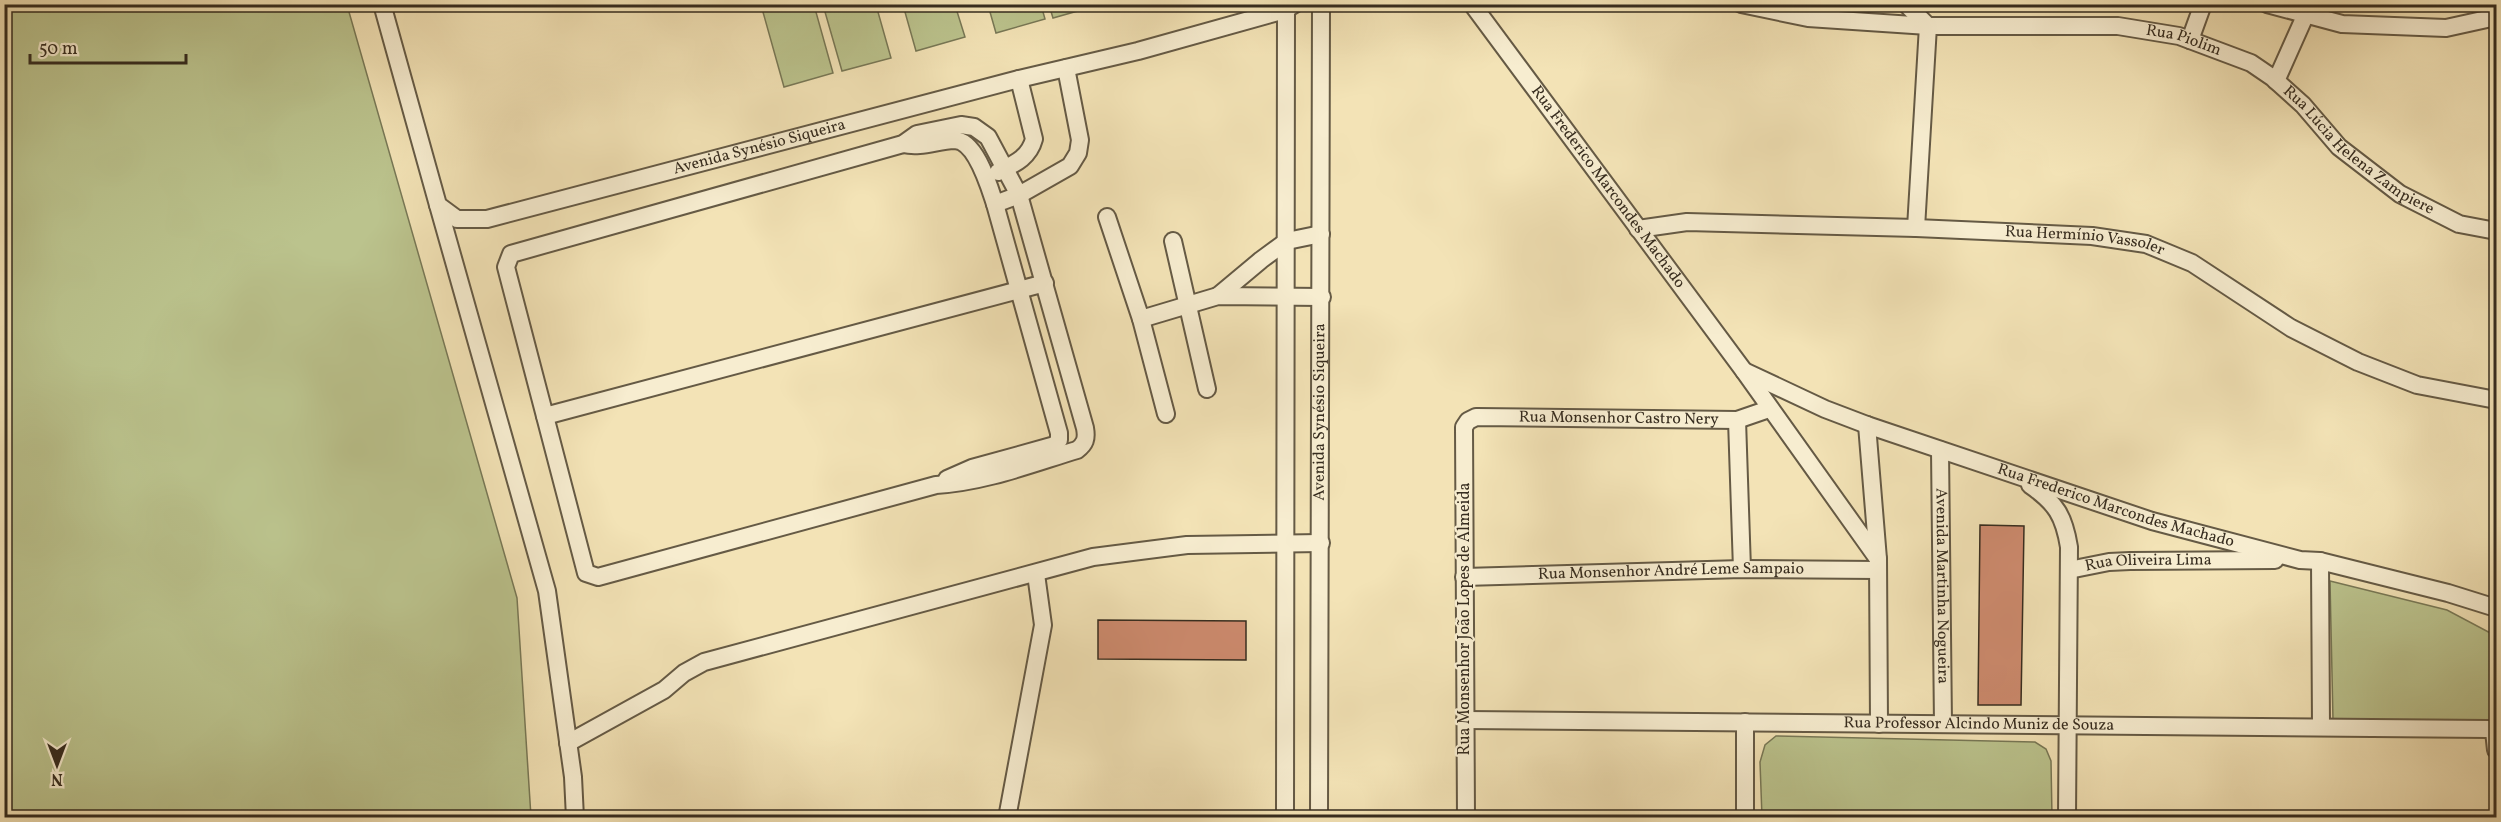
<svg xmlns="http://www.w3.org/2000/svg" width="2501" height="822" viewBox="0 0 2501 822" font-family="Vollkorn,serif">
	<style>
		.green { fill: #bbc38d; stroke: #787856; stroke-width: 1.5 }
		.building { fill: #ce8b6f; stroke: #362c1f; stroke-width: 1.5 }
		.lines { fill: none; stroke-linecap: round; stroke-linejoin: round }
		.street-casing { stroke: #655a45; stroke-width: 20 }
		.street { stroke: #f7edd0; stroke-width: 16 }
		.labels { text-anchor: middle; dominant-baseline: central; stroke-width: 4.5; stroke-linejoin: round; paint-order: stroke }
		.street-label { font-size: 16px; fill: #362c1f; stroke: #f7edd0 }
	</style>
	<rect width="100%" height="100%" fill="#f3e3b6"/>
	<filter id="stains"><feTurbulence type="fractalNoise" baseFrequency=".00333" numOctaves="4"/><feColorMatrix values="0 0 0 0 .2 0 0 0 0 .09 0 0 0 0 .02 0 0 0 .5 -.17"/></filter>
	<radialGradient id="worn" r=".72"><stop offset=".6" stop-color="#630" stop-opacity="0"/><stop offset="1" stop-color="#630" stop-opacity=".3"/></radialGradient>
	<path class="green" d="M 5,4 L 347,5 L 517,598 L 531,817 L 5,817 Z
		M 761,5 L 814,5 L 833,73 L 784,87 Z
		M 823,5 L 876,5 L 891,58 L 842,71 Z
		M 903,5 L 955,5 L 965,37 L 916,51 Z
		M 988,5 L 1041,5 L 1045,19 L 996,33 Z
		M 1049,5 L 1049,4 L 1099,5 L 1053,18 Z
		M 2330,581 L 2447,610 L 2496,636 L 2496,720 L 2333,720 Z
		M 1776,736 L 2035,742 L 2046,749 L 2051,761 L 2052,817 L 1762,817 L 1760,762 L 1765,745 Z"/>
	<path class="building" d="M 1980,525 L 2024,526 L 2021,705 L 1978,705 Z
		M 1098,620 L 1246,621 L 1246,660 L 1098,659 Z"/>
	<g class="lines">
		<g class="street-casing">
			<g id="street">
				<path id="s1" d="M 382,4 L 438,205 L 457,219 L 487,219 L 1019,79 L 1138,51 L 1285,10 L 1295,4"/>
				<path id="s2" d="M 1472,4 L 1744,371 L 1878,559"/>
				<path id="s3" d="M 1741,4 L 1808,18 L 1928,26 L 2118,26 L 2179,36 L 2251,63 L 2273,78 L 2303,105 L 2339,147 L 2400,194 L 2459,224 L 2496,231"/>
				<path d="M 1906,4 L 1928,26 L 1916,228"/>
				<path d="M 2267,4 L 2342,24 L 2446,28 L 2496,17"/>
				<path d="M 2190,40 L 2203,4"/>
				<path d="M 2276,81 L 2305,16"/>
				<path d="M 961,125 L 974,127 L 988,137 L 1019,195 L 1085,428 C 1087,439 1085,444 1077,450 C 1031,464 985,482 936,485 L 598,577 L 586,573 L 506,267 L 511,254 L 903,144 L 917,134 Z"/>
				<path d="M 903,144 C 921,148 936,141 954,140 C 976,140 989,186 995,204 L 1059,433 L 1059,440 L 1055,445 L 972,468 L 947,479"/>
				<path d="M 998,172 C 1014,164 1029,158 1034,139 L 1019,79"/>
				<path d="M 995,204 L 1019,195 L 1070,166 L 1078,153 L 1080,140 L 1066,68"/>
				<path d="M 438,205 L 547,591 L 573,777 L 575,818"/>
				<path d="M 1107,217 L 1141,319 L 1166,414"/>
				<path id="s4" d="M 1638,229 L 1687,222 L 1916,228 L 2092,236 L 2146,244 L 2192,263 L 2291,328 L 2358,362 L 2417,385 L 2496,400"/>
				<path d="M 1173,241 L 1207,389"/>
				<path d="M 1218,296 L 1261,260 L 1287,241 L 1321,234"/>
				<path d="M 1141,319 L 1218,296 L 1322,297"/>
				<path id="s5" d="M 1744,371 L 1825,409 L 1867,425 L 2152,521 L 2300,560 L 2320,561 L 2448,593 L 2496,608"/>
				<path d="M 545,416 L 1045,283"/>
				<path d="M 1737,420 L 1742,569"/>
				<path d="M 1867,425 L 1878,559 L 1879,724"/>
				<path id="s6" d="M 1940,450 L 1943,724"/>
				<path d="M 2030,485 C 2056,503 2064,516 2069,547 L 2067,818"/>
				<path d="M 2320,561 L 2321,727"/>
				<path id="s7" d="M 2069,570 L 2109,562 L 2130,561 L 2275,560"/>
				<path id="s8" d="M 1464,577 L 1742,569 L 1878,570"/>
				<path id="s9" d="M 1465,720 L 2488,729 L 2494,731 L 2496,750"/>
				<path d="M 568,743 L 664,690 L 684,673 L 704,662 L 1093,557 L 1187,545 L 1321,543"/>
				<path d="M 1007,818 L 1043,625 L 1036,574"/>
				<path d="M 1285,818 L 1286,4"/>
				<path id="s10" d="M 1319,818 L 1321,4"/>
				<path id="s11" d="M 1466,818 L 1464,427 L 1468,421 L 1476,417 L 1737,420 L 1769,409"/>
				<path d="M 1745,818 L 1745,722"/>
			</g>
		</g>
		<use href="#street" class="street"/>
	</g>
	<g class="labels">
		<g class="street-label">
			<text stroke="none"><textPath href="#s3" startOffset="446">Rua Piolim</textPath></text>
			<text stroke="none"><textPath href="#s1" startOffset="544">Avenida Synésio Siqueira</textPath></text>
			<text stroke="none"><textPath href="#s3" startOffset="657">Rua Lúcia Helena Zampiere</textPath></text>
			<text stroke="none"><textPath href="#s2" startOffset="228">Rua Frederico Marcondes Machado</textPath></text>
			<text stroke="none"><textPath href="#s4" startOffset="448">Rua Hermínio Vassoler</textPath></text>
			<text stroke="none"><textPath href="#s10" startOffset="406">Avenida Synésio Siqueira</textPath></text>
			<text stroke="none"><textPath href="#s11" startOffset="550">Rua Monsenhor Castro Nery</textPath></text>
			<text stroke="none"><textPath href="#s5" startOffset="396">Rua Frederico Marcondes Machado</textPath></text>
			<text stroke="none"><textPath href="#s7" startOffset="80">Rua Oliveira Lima</textPath></text>
			<text stroke="none"><textPath href="#s8" startOffset="207">Rua Monsenhor André Leme Sampaio</textPath></text>
			<text stroke="none"><textPath href="#s6" startOffset="136">Avenida Martinha Nogueira</textPath></text>
			<text transform="translate(1465 619) rotate(-90)">Rua Monsenhor João Lopes de Almeida</text>
			<text stroke="none"><textPath href="#s9" startOffset="514">Rua Professor Alcindo Muniz de Souza</textPath></text>
		</g>
	</g>
	<rect width="2501" height="822" fill="none" stroke="#f3e3b6" stroke-width="24"/>
	<rect x="6" y="6" width="2489" height="810" fill="none" stroke="#362c1f" stroke-width="3"/>
	<rect x="12" y="12" width="2477" height="798" fill="none" stroke="#362c1f" stroke-width="1.5"/>
	<g transform="translate(57 765) rotate(180)" stroke="#f7edd0" stroke-width="4.5" paint-order="stroke">
	<path d="M0-4.5L10 22L0 15L-10 22Z" fill="#362c1f"/>
	<text y="-9" font-size="16" font-weight="bold" text-anchor="middle" fill="#362c1f">N</text>
	</g>
	<path d="M30 54v9h156v-9" fill="none" stroke="#362c1f" stroke-width="3"/>
	<text x="39" y="54" font-size="18" fill="#362c1f" stroke="#f7edd0" stroke-width="4.5" paint-order="stroke">50 m</text>
	<rect width="100%" height="100%" filter="url(#stains)"/>
	<rect width="100%" height="100%" fill="url(#worn)"/>
</svg>
